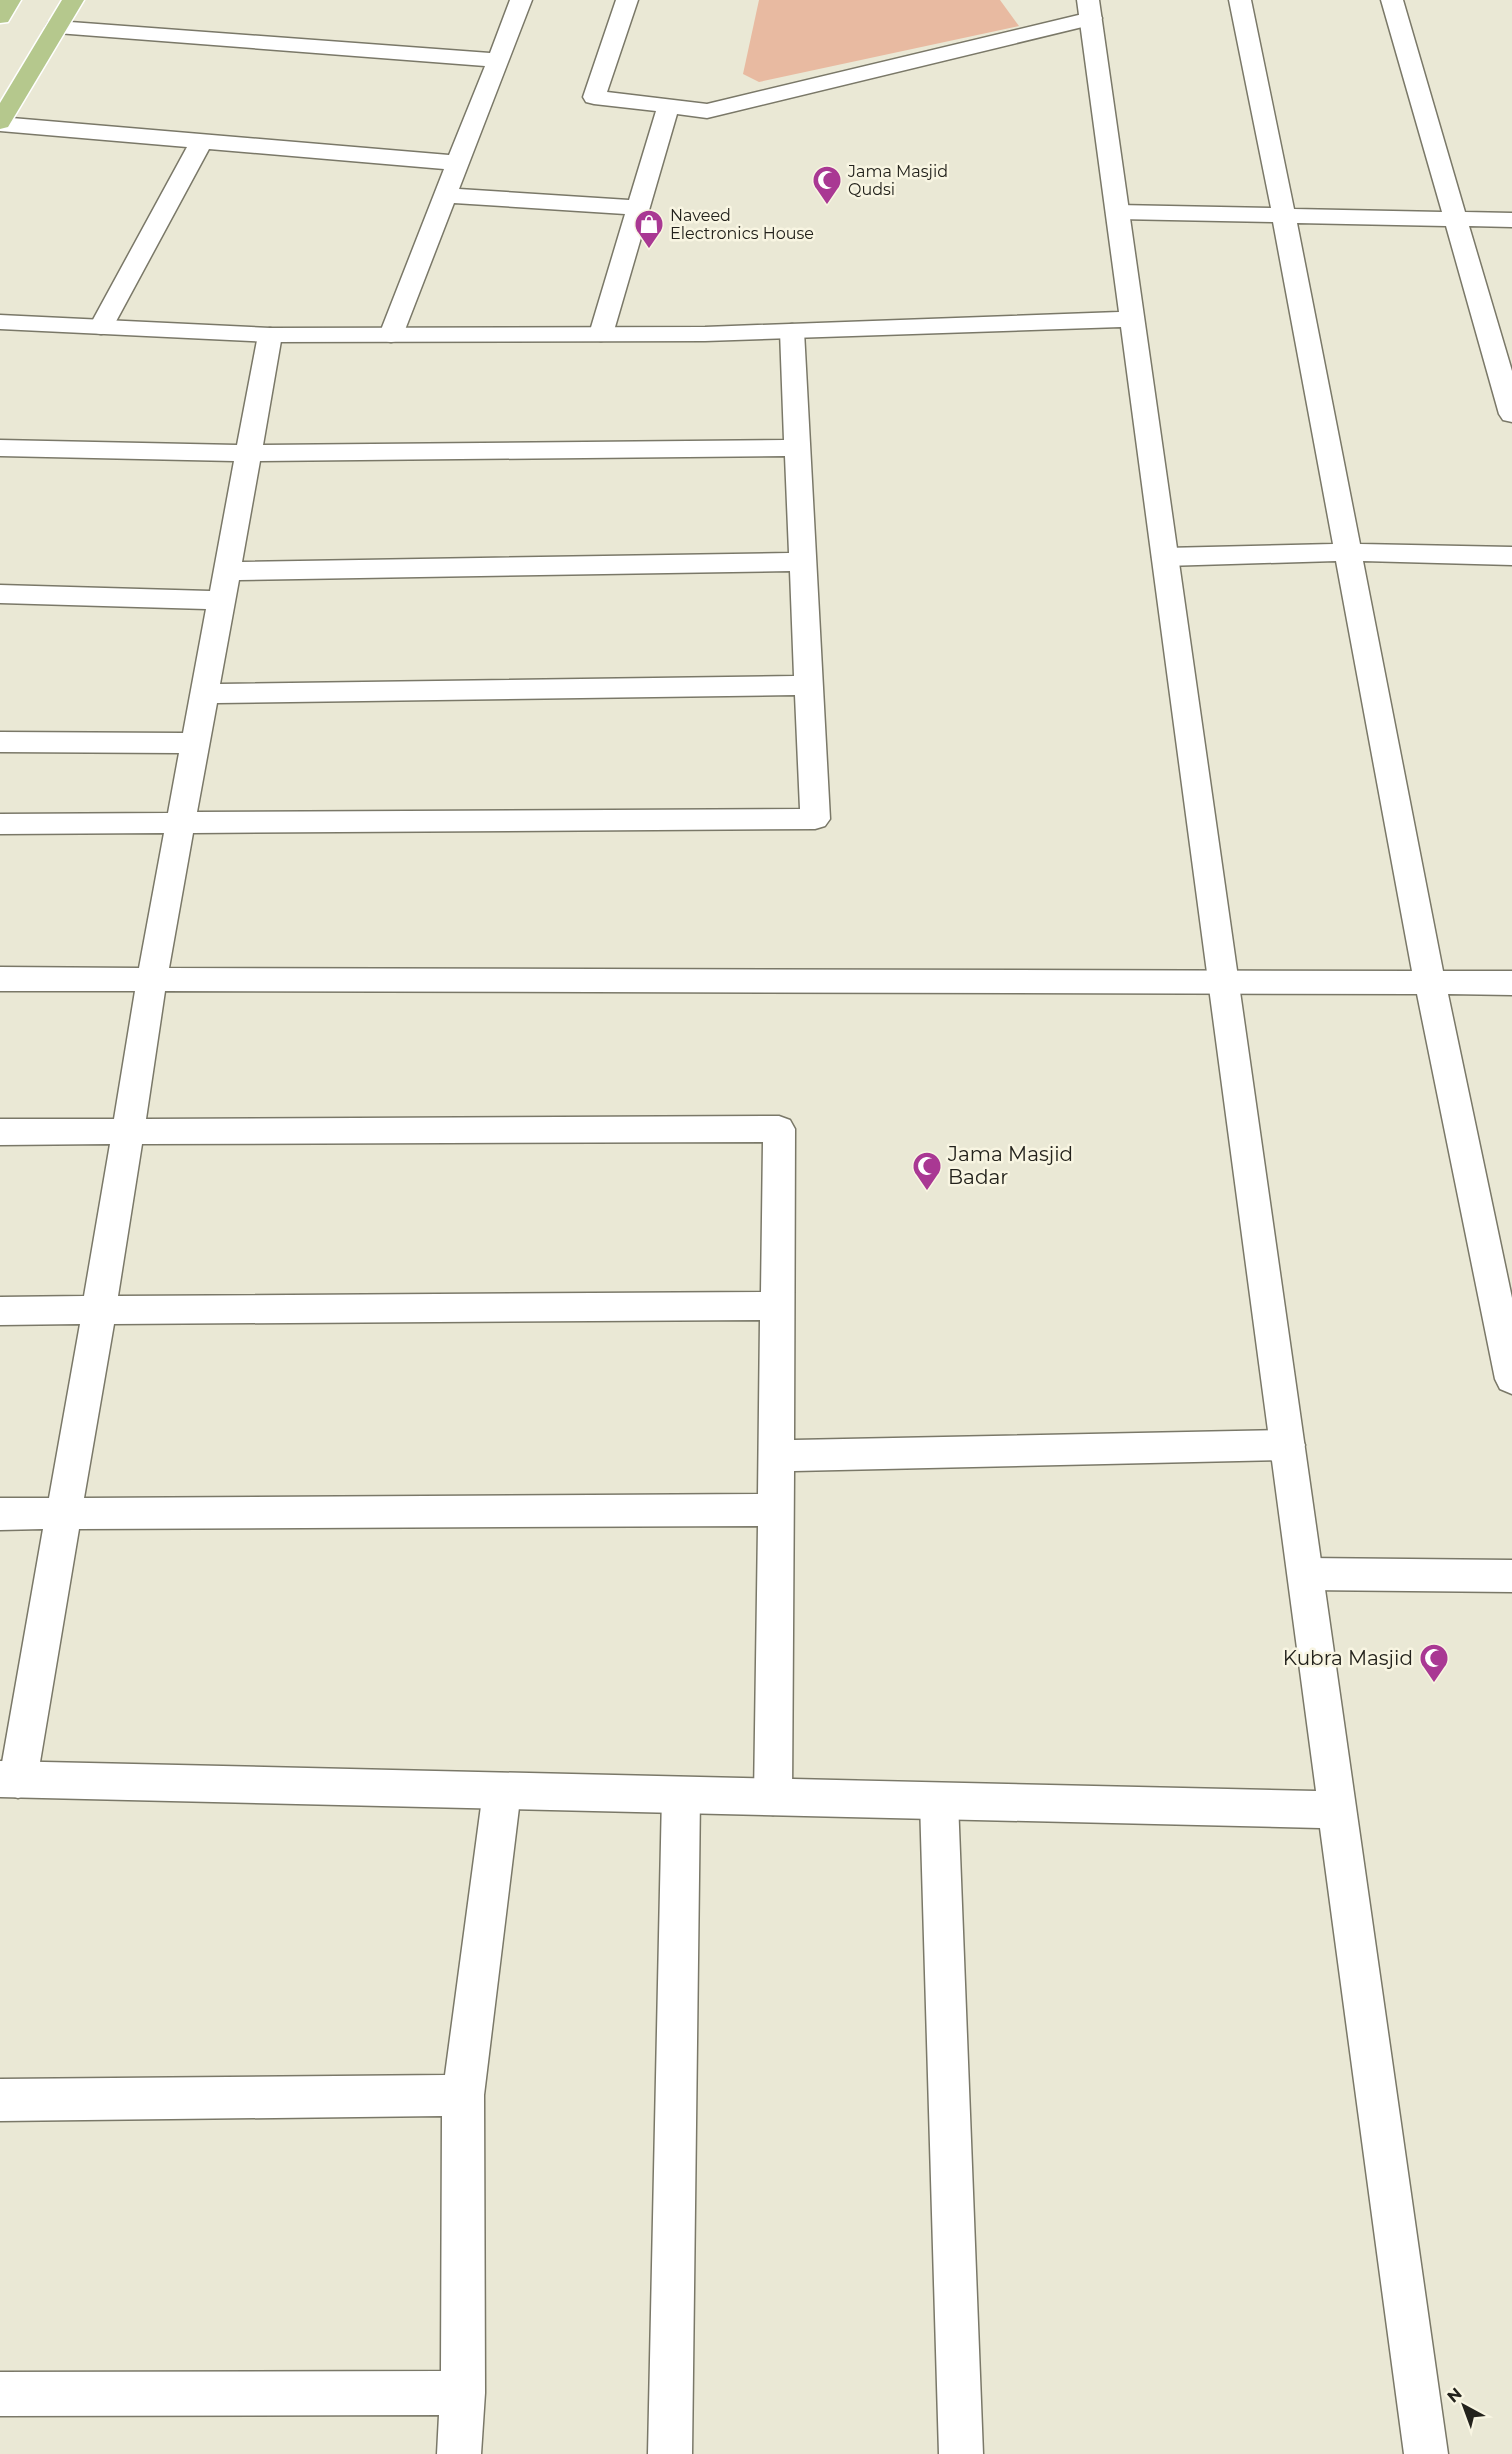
<svg xmlns="http://www.w3.org/2000/svg" width="1512" height="2454" viewBox="0 0 1512 2454" font-family="Montserrat,sans-serif">
	<style>
		.green { fill: #e8baa1 }
		.lines { fill: none; stroke-linecap: round; stroke-linejoin: round }
		.minor-casing { stroke: #7a7868; stroke-width: 3 }
		.tertiary-casing { stroke: #7a7868; stroke-width: 3 }
		.primary-casing { stroke: #fff; stroke-width: 3 }
		.minor { fill: #fff; fill-rule: evenodd }
		.tertiary { fill: #fff; fill-rule: evenodd }
		.primary { fill: #b5c88d; fill-rule: evenodd }
		.labels { text-anchor: middle; dominant-baseline: central; stroke-width: 5; stroke-linejoin: round; paint-order: stroke }
		.far-poi-label { font-size: 16px; fill: #23221c; stroke: #f8f5e2; text-anchor: start }
		.poi-label { font-size: 20px; fill: #23221c; stroke: #f8f5e2; text-anchor: start }
	</style>
	<rect width="100%" height="100%" fill="#eae8d5"/>
	<path class="green" d="M 759,0 L 1000,0 L 1019,26 L 759,82 L 743,74 Z"/>
	<g class="lines">
		<g class="minor-casing">
			<path id="minor" d="M 510,0 L 532,0 L 459,189 L 629,200 L 656,111 L 594,104 L 586,102 L 583,97 L 616,0 L 638,0 L 607,92 L 707,104 L 1091,12 L 1099,13 L 1102,18 L 1099,23 L 707,118 L 677,114 L 613,334 L 610,339 L 601,341 L 592,339 L 589,334 L 625,214 L 454,203 L 403,335 L 400,340 L 391,342 L 382,340 L 379,335 L 444,169 L 209,149 L 113,327 L 110,332 L 101,334 L 92,332 L 89,327 L 187,147 L 0,131 L 0,117 L 449,155 L 485,66 L 57,33 L 49,32 L 46,27 L 49,22 L 57,21 L 490,53 Z
				M 1229,0 L 1251,0 L 1294,209 L 1442,212 L 1381,0 L 1403,0 L 1465,212 L 1512,213 L 1512,227 L 1469,226 L 1512,371 L 1512,422 L 1503,420 L 1499,414 L 1446,226 L 1297,223 L 1360,544 L 1512,547 L 1512,565 L 1363,561 L 1443,971 L 1512,971 L 1512,995 L 1448,994 L 1512,1298 L 1512,1394 L 1500,1389 L 1495,1379 L 1417,994 L 165,991 L 146,1119 L 779,1116 L 790,1120 L 795,1129 L 794,1440 L 1287,1430 L 1299,1434 L 1305,1445 L 1299,1456 L 1287,1460 L 794,1471 L 792,1797 L 787,1810 L 773,1815 L 759,1810 L 754,1797 L 758,1526 L 79,1529 L 37,1780 L 32,1793 L 18,1798 L 4,1793 L 0,1783 L 0,1774 L 43,1529 L 0,1530 L 0,1498 L 49,1498 L 80,1324 L 0,1325 L 0,1297 L 84,1296 L 110,1144 L 0,1145 L 0,1119 L 114,1119 L 135,991 L 0,991 L 0,967 L 139,968 L 164,833 L 0,834 L 0,814 L 168,813 L 179,753 L 0,752 L 0,732 L 183,733 L 206,609 L 0,603 L 0,585 L 210,591 L 234,461 L 0,456 L 0,440 L 237,445 L 258,335 L 261,330 L 270,328 L 279,330 L 282,335 L 263,445 L 784,440 L 780,331 L 783,326 L 792,324 L 801,326 L 804,331 L 830,819 L 825,826 L 815,829 L 193,833 L 169,968 L 1412,971 L 1336,561 L 1165,566 L 1156,563 L 1152,557 L 1156,551 L 1165,548 L 1333,544 L 1273,222 L 1118,219 L 1110,217 L 1106,212 L 1110,207 L 1118,205 L 1271,208 ZM 785,456 L 789,553 L 242,562 L 260,461 ZM 790,571 L 794,676 L 220,684 L 239,580 ZM 795,695 L 800,809 L 197,812 L 217,703 ZM 763,1142 L 761,1292 L 118,1296 L 142,1144 ZM 760,1320 L 758,1494 L 84,1498 L 114,1324 Z
				M 1306,1558 L 1512,1560 L 1512,1592 L 1306,1590 L 1293,1585 L 1288,1574 L 1293,1563 Z
				M 502,1773 L 516,1778 L 521,1791 L 484,2095 L 485,2393 L 481,2454 L 437,2454 L 439,2415 L 0,2416 L 0,2372 L 441,2371 L 442,2116 L 0,2121 L 0,2079 L 445,2075 L 483,1791 L 488,1778 Z
				M 681,1777 L 695,1782 L 700,1795 L 692,2454 L 648,2454 L 662,1795 L 667,1782 Z
				M 939,1783 L 953,1788 L 958,1801 L 983,2454 L 939,2454 L 920,1801 L 925,1788 Z"/>
		</g>
		<g class="tertiary-casing">
			<path id="tertiary" d="M 1077,0 L 1099,0 L 1448,2454 L 1404,2454 L 1320,1828 L 0,1797 L 0,1761 L 1316,1791 L 1121,327 L 705,341 L 270,342 L 0,329 L 0,315 L 270,328 L 705,327 L 1119,312 Z"/>
		</g>
		<g class="primary-casing">
			<path id="primary" d="M 0,0 L 21,0 L 8,22 L 0,23 Z
				M 62,0 L 84,0 L 11,122 L 8,127 L 0,129 L 0,103 Z"/>
		</g>
		<use href="#minor" class="minor"/>
		<use href="#tertiary" class="tertiary"/>
		<use href="#primary" class="primary"/>
	</g>
	<defs>
		<g id="mosque-pin" transform="scale(1.5)"><path d="M0 17L-7.5 6A9.5 9.5 0 1 1 7.5 6Z" fill="#a93893" stroke="#f8f5e2"/><path d="M3.5-4.9A6 6 0 1 0 3.5 4.9A5 5 0 1 1 3.5-4.9Z" fill="#fff"/></g>
		<g id="shop-pin" transform="scale(1.5)"><path d="M0 17L-7.5 6A9.5 9.5 0 1 1 7.5 6Z" fill="#a93893" stroke="#f8f5e2"/><path d="M-5-2.5h2.3a2.7 3.5 0 0 1 5.4 0H5L5.5 6h-11ZM-1.5-2.5h3a1.5 2.3 0 0 0-3 0Z" fill="#fff"/></g>
	</defs>
	<g fill-rule="evenodd">
		<use href="#mosque-pin" x="827" y="180"/>
		<use href="#shop-pin" x="649" y="224"/>
		<use href="#mosque-pin" x="927" y="1166"/>
		<use href="#mosque-pin" x="1434" y="1658"/>
	</g>
	<g class="labels">
		<g class="far-poi-label">
			<text x="848" y="171">Jama Masjid<tspan x="848" dy="18">Qudsi</tspan></text>
			<text x="670" y="215">Naveed<tspan x="670" dy="18">Electronics House</tspan></text>
		</g>
		<g class="poi-label">
			<text x="948" y="1154">Jama Masjid<tspan x="948" dy="23">Badar</tspan></text>
			<text x="1413" y="1658" text-anchor="end">Kubra Masjid</text>
		</g>
	</g>
	<g transform="translate(1464 2406) rotate(319)" stroke="#f8f5e2" stroke-width="4.5" paint-order="stroke">
	<path d="M0-4.5L10 22L0 15L-10 22Z" fill="#23221c"/>
	<text y="-9" font-size="16" font-weight="bold" text-anchor="middle" fill="#23221c">N</text>
	</g>
</svg>
